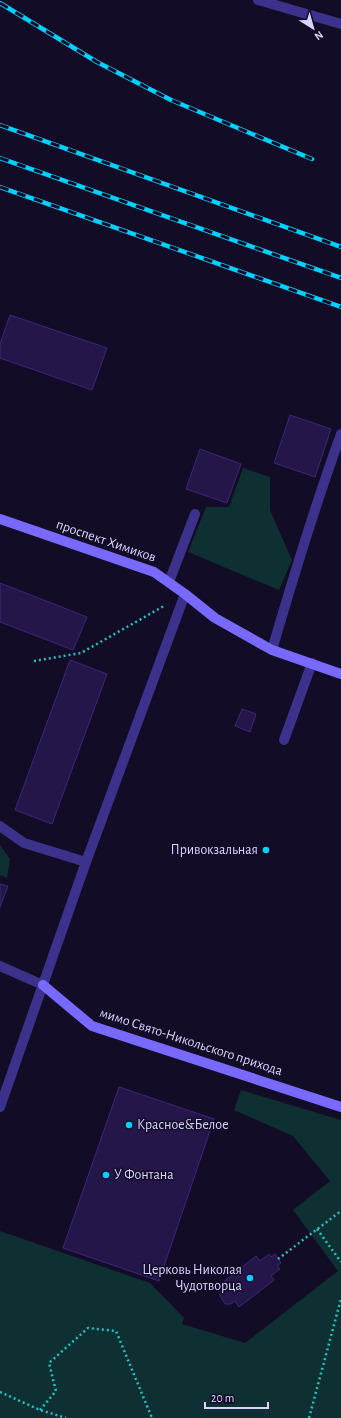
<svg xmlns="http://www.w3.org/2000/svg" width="341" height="1418" viewBox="0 0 341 1418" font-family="'Alegreya Sans',sans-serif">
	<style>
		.green { fill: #0f3032 }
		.building { fill: #25164a; stroke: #3d2679 }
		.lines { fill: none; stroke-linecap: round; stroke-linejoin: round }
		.path { stroke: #22c2c4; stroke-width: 2.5; stroke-dasharray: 2 3; stroke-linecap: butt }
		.lane { stroke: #3d328b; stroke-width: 10 }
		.street { stroke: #3d328b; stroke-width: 10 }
		.secondary { stroke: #796aff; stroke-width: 10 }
		.rail-casing { stroke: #00d1fe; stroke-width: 4.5 }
		.rail { stroke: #130c27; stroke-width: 3; stroke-dasharray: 9; stroke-linecap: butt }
		.poi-dot { fill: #00d1fe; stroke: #130c27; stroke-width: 1.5 }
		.labels { text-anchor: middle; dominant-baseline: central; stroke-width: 3; stroke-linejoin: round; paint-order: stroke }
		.street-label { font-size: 14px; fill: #dbd3ff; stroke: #130c27 }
		.poi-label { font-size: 14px; fill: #dbd3ff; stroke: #130c27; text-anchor: end }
	</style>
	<rect width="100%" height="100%" fill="#130c27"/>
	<path class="green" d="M 243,468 L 270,477 L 270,510 L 292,560 L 279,590 L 188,552 L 206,507 L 229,507 Z
		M 0,845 L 10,859 L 7,878 L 0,875 Z
		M 241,1090 L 341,1120 L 341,1418 L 0,1418 L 0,1231 L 150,1283 L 184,1318 L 182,1324 L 245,1343 L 338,1271 L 293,1210 L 330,1181 L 293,1136 L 234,1110 Z"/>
	<path class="building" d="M 10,315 L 107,348 L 92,390 L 0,358 L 0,344 Z
		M 290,415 L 331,429 L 315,477 L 274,463 Z
		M 200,449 L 241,464 L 227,503 L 186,489 Z
		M 0,583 L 87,617 L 73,650 L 0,622 Z
		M 70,660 L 107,674 L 52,824 L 15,810 Z
		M 242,709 L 256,714 L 250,732 L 235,726 Z
		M 0,884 L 8,886 L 0,907 Z
		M 119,1087 L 214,1119 L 159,1281 L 63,1248 Z
		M 269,1254 L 271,1257 L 275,1254 L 281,1263 L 277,1266 L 280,1269 L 271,1276 L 274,1280 L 239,1307 L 235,1301 L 231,1304 L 225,1304 L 220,1296 L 220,1293 L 224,1288 L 221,1284 L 256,1256 L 260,1261 Z"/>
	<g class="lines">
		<path class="path" d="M 34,661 L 81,653 L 164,606
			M 317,1229 L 341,1262
			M 278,1259 L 341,1211
			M 0,1392 L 40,1410 L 66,1418
			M 40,1410 L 56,1391 L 49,1363 L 88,1328 L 116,1331 L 152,1418
			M 309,1418 L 341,1299"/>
		<path class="lane" d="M 169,582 L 195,514
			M 272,650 C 293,578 315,505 341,434
			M 284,740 L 312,663
			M 0,826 L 24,843 L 86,862"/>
		<path class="street" d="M 258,0 L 341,24
			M 0,966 L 43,985 L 47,989
			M 0,1107 L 86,862 L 185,594"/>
		<path class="secondary" d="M 0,519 L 154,572 L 185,594 L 215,618 L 272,650 L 341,674
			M 43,985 L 92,1026 L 341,1107"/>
		<g class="rail-casing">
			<path id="rail" d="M 0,3 L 97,62 L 171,100 L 312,159
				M 0,125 L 341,247
				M 0,158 L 341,278
				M 0,187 L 341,307"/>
		</g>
		<use href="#rail" class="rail"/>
	</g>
	<g class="poi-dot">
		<circle cx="266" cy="850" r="4"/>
		<circle cx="129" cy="1125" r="4"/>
		<circle cx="106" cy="1175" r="4"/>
		<circle cx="250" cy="1278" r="4"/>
	</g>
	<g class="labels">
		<g class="street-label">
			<text transform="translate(106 541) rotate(19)">проспект Химиков</text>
			<text transform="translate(191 1042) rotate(18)">мимо Свято-Никольского прихода</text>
		</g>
		<g class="poi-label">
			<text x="258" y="850">Привокзальная</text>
			<text x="137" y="1125" text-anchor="start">Красное&amp;Белое</text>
			<text x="114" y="1175" text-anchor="start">У Фонтана</text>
			<text x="242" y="1270">Церковь Николая<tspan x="242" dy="16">Чудотворца</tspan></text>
		</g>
	</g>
	<g transform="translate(313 28) rotate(143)" stroke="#130c27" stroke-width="3" paint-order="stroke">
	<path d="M0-3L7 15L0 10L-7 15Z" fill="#dbd3ff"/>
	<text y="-6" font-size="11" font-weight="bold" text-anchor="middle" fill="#dbd3ff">N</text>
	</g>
	<path d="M205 1402v6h63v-6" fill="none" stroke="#dbd3ff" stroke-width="2"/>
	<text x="211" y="1402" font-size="12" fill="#dbd3ff" stroke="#130c27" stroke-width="3" paint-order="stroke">20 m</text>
</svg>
